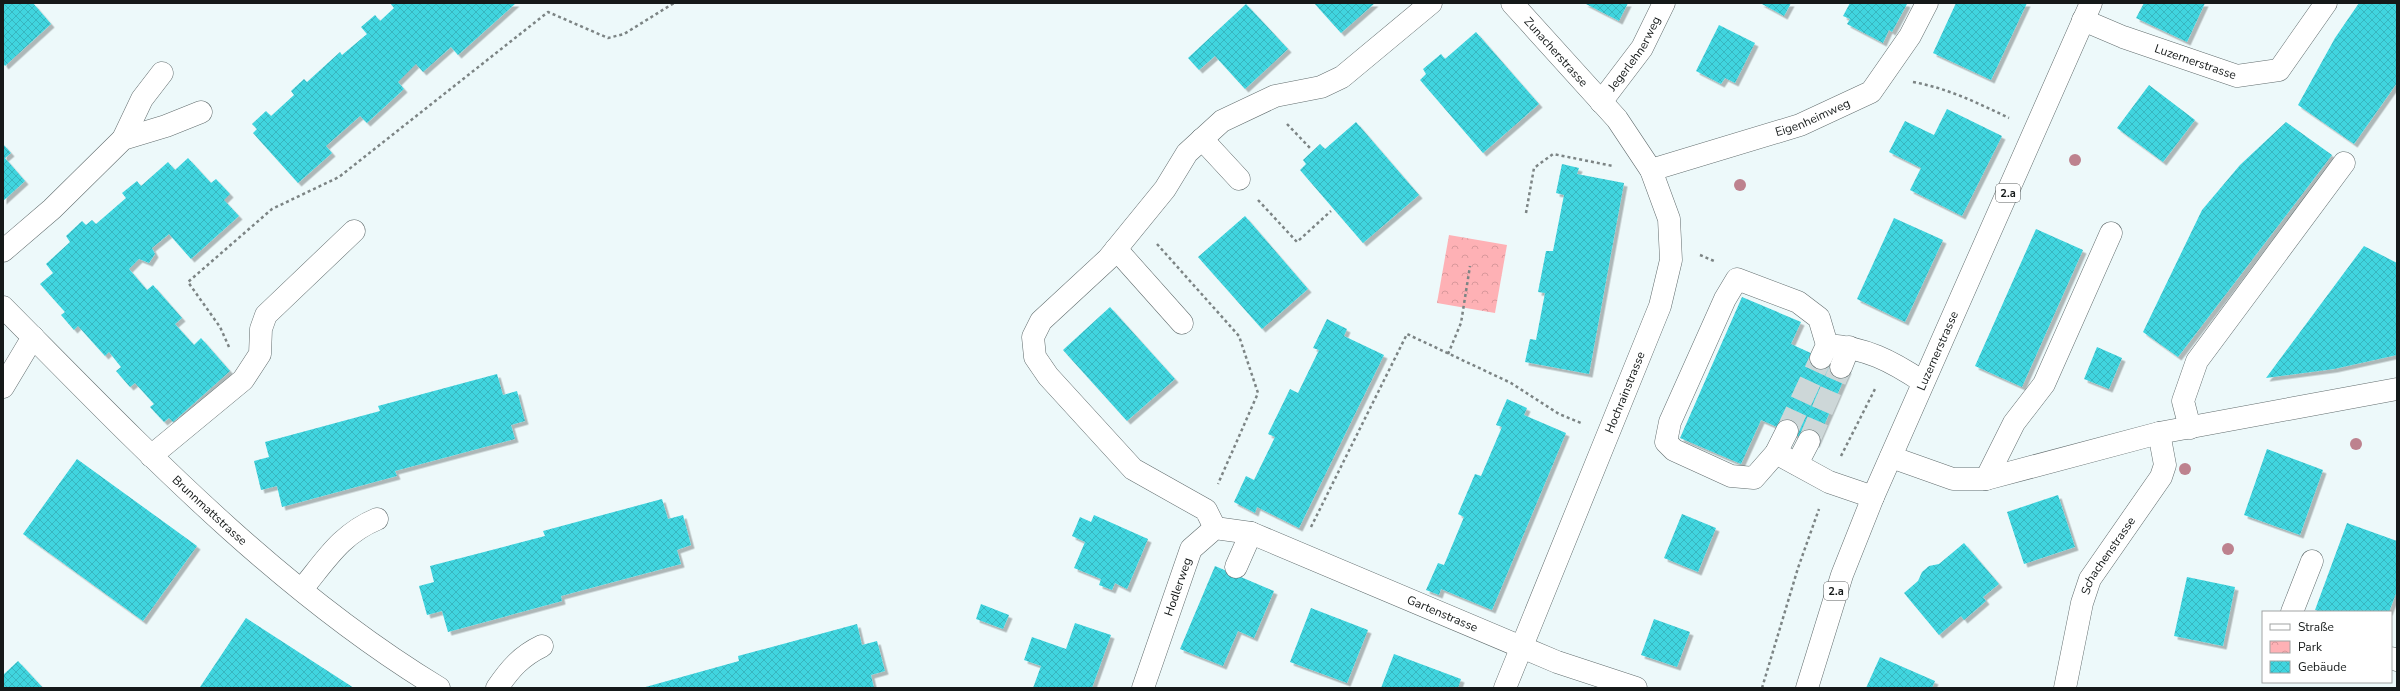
<svg xmlns="http://www.w3.org/2000/svg" width="2400" height="691" viewBox="0 0 2400 691" font-family="'Nunito Sans',sans-serif">
	<style>
		.park { fill: url(#park-crowns) }
		.building { fill: url(#building-cross-hatch); filter: url(#shadow) }
		.lines { fill: none; stroke-linecap: round; stroke-linejoin: round }
		.minor-tunnel { stroke: #cdd7d8; stroke-width: 22; stroke-dasharray: 22 11; stroke-linecap: butt }
		.minor-casing { stroke: #626d6e; stroke-width: 23 }
		.major-casing { stroke: #626d6e; stroke-width: 23 }
		.path { stroke: #7c8484; stroke-width: 2.5; stroke-dasharray: 3 3; stroke-linecap: butt }
		.minor { stroke: #fff; stroke-width: 22 }
		.major { stroke: #fff; stroke-width: 22 }
		.tree { fill: #bd828e }
		.labels { text-anchor: middle; dominant-baseline: central; stroke-width: 3.5; stroke-linejoin: round; paint-order: stroke }
		.shield { fill: #fff; stroke: #5b5e5e; stroke-width: 1 }
		.shield-label { font-size: 11px; font-weight: bold; fill: #151919 }
		.street-label { font-size: 12px; fill: #151919; stroke: #fff }
	</style>
	<defs>
		<pattern id="park-crowns" width="20" height="18" patternUnits="userSpaceOnUse"><rect width="20" height="18" fill="#feb1b5"/><path d="M2 6a3 3 0 1 1 6 0M12 15a3 3 0 1 1 6 0" fill="none" stroke="#d9989b"/></pattern>
		<pattern id="building-cross-hatch" width="8" height="8" patternUnits="userSpaceOnUse"><rect width="8" height="8" fill="#40d5df"/><path d="M0 0l8 8M0 8l8-8" fill="none" stroke="#37b6bf"/></pattern>
		<filter id="shadow"><feDropShadow dx="3.5" dy="3.5" stdDeviation="0" flood-color="#0004"/></filter>
	</defs>
	<rect width="100%" height="100%" fill="#edf9fa"/>
	<path class="park" d="M 1449,235 L 1507,245 L 1495,313 L 1437,303 Z"/>
	<path class="building" d="M 3,3 L 33,3 L 51,24 L 5,66 L 3,63 Z
		M 390,3 L 516,3 L 458,55 L 451,47 L 423,72 L 416,64 L 398,82 L 404,89 L 367,123 L 360,116 L 326,146 L 332,153 L 298,183 L 253,133 L 257,129 L 252,124 L 266,111 L 271,116 L 294,95 L 291,91 L 304,79 L 307,82 L 340,52 L 342,55 L 367,34 L 361,27 L 375,15 L 380,21 L 394,8 Z
		M 1314,3 L 1375,3 L 1341,33 Z
		M 1584,3 L 1628,3 L 1619,21 Z
		M 1760,3 L 1791,3 L 1784,16 Z
		M 1850,3 L 1905,3 L 1907,4 L 1892,32 L 1889,30 L 1883,43 L 1847,24 L 1850,19 L 1843,16 Z
		M 1956,3 L 2027,3 L 1991,80 L 1933,53 Z
		M 2144,3 L 2205,3 L 2187,42 L 2136,18 Z
		M 2359,3 L 2397,3 L 2397,83 L 2354,144 L 2298,105 L 2335,38 Z
		M 1246,4 L 1288,49 L 1245,89 L 1215,56 L 1199,70 L 1188,58 Z
		M 1719,25 L 1755,43 L 1735,83 L 1725,78 L 1721,84 L 1696,71 Z
		M 1476,32 L 1539,104 L 1483,153 L 1420,80 L 1426,74 L 1423,69 L 1441,54 L 1445,59 Z
		M 2149,85 L 2195,120 L 2163,162 L 2117,128 Z
		M 1947,109 L 2002,136 L 1962,216 L 1910,190 L 1921,168 L 1889,152 L 1905,121 L 1934,135 Z
		M 1356,122 L 1419,195 L 1363,243 L 1300,170 L 1306,164 L 1303,160 L 1320,144 L 1325,149 Z
		M 2286,122 L 2332,155 L 2178,357 L 2143,332 L 2202,210 L 2240,165 Z
		M 3,144 L 11,153 L 5,158 L 25,181 L 3,201 Z
		M 188,158 L 211,183 L 216,179 L 230,194 L 224,200 L 239,216 L 191,259 L 169,234 L 152,248 L 155,254 L 149,263 L 139,259 L 129,269 L 147,290 L 153,285 L 182,318 L 175,324 L 194,345 L 201,338 L 230,371 L 173,422 L 169,418 L 164,422 L 150,407 L 154,404 L 135,383 L 130,387 L 116,371 L 121,367 L 109,352 L 105,356 L 78,326 L 74,330 L 61,315 L 65,312 L 40,284 L 53,273 L 46,264 L 70,242 L 66,236 L 82,221 L 86,225 L 92,220 L 96,224 L 126,198 L 122,193 L 137,181 L 141,186 L 168,162 L 175,170 Z
		M 1562,164 L 1579,168 L 1577,174 L 1624,183 L 1589,374 L 1525,362 L 1530,339 L 1536,340 L 1545,293 L 1538,292 L 1546,251 L 1553,251 L 1564,195 L 1556,193 Z
		M 1245,216 L 1308,289 L 1262,329 L 1198,257 Z
		M 1894,218 L 1943,240 L 1905,322 L 1857,299 Z
		M 2036,229 L 2083,250 L 2022,387 L 1975,366 Z
		M 2364,246 L 2397,263 L 2397,355 L 2334,369 L 2266,378 Z
		M 1742,297 L 1801,322 L 1791,344 L 1848,370 L 1816,444 L 1761,420 L 1741,464 L 1680,438 Z
		M 1110,307 L 1175,379 L 1127,421 L 1063,350 Z
		M 1327,319 L 1347,329 L 1344,336 L 1384,355 L 1299,528 L 1257,507 L 1255,513 L 1234,502 L 1246,476 L 1254,480 L 1275,437 L 1268,434 L 1290,389 L 1298,393 L 1319,350 L 1313,348 Z
		M 2097,347 L 2122,358 L 2109,389 L 2084,379 Z
		M 497,374 L 503,395 L 517,391 L 525,421 L 511,425 L 515,439 L 395,471 L 397,476 L 282,507 L 277,486 L 261,490 L 254,461 L 269,457 L 265,442 L 380,411 L 378,406 Z
		M 1507,399 L 1527,408 L 1524,415 L 1566,433 L 1492,610 L 1441,589 L 1439,595 L 1426,590 L 1438,563 L 1444,565 L 1464,517 L 1458,514 L 1475,474 L 1481,476 L 1502,427 L 1496,425 Z
		M 2267,449 L 2323,470 L 2300,535 L 2244,515 Z
		M 77,459 L 197,546 L 143,621 L 23,534 Z
		M 2058,495 L 2075,547 L 2024,564 L 2007,512 Z
		M 662,499 L 668,519 L 683,515 L 691,545 L 677,550 L 681,564 L 561,596 L 562,601 L 448,632 L 442,611 L 427,615 L 419,586 L 434,582 L 430,566 L 545,536 L 543,531 Z
		M 1682,514 L 1716,528 L 1698,572 L 1664,558 Z
		M 1094,515 L 1148,539 L 1127,589 L 1115,583 L 1112,590 L 1099,585 L 1101,579 L 1074,568 L 1085,542 L 1072,536 L 1080,517 L 1091,522 Z
		M 2347,523 L 2397,541 L 2397,591 L 2389,612 L 2321,612 L 2315,610 Z
		M 1964,543 L 1999,584 L 1983,597 L 1986,601 L 1964,620 L 1961,616 L 1939,635 L 1904,593 L 1918,581 L 1922,572 L 1929,566 L 1939,564 Z
		M 1215,566 L 1274,591 L 1254,638 L 1238,631 L 1223,666 L 1180,649 Z
		M 2187,577 L 2235,587 L 2223,646 L 2174,636 Z
		M 981,604 L 1009,615 L 1003,629 L 976,619 Z
		M 1311,608 L 1368,630 L 1347,683 L 1290,662 Z
		M 246,618 L 354,688 L 202,688 L 200,687 Z
		M 1654,619 L 1690,632 L 1677,667 L 1641,655 Z
		M 1075,623 L 1111,635 L 1092,688 L 1033,688 L 1041,666 L 1024,660 L 1032,637 L 1066,649 Z
		M 857,624 L 862,645 L 877,641 L 885,671 L 871,675 L 874,688 L 642,688 L 739,661 L 738,656 Z
		M 1394,654 L 1461,679 L 1458,688 L 1381,688 Z
		M 1880,657 L 1935,681 L 1932,688 L 1866,688 Z
		M 18,661 L 43,688 L 3,688 L 3,675 Z"/>
	<g class="lines">
		<path class="minor-tunnel" d="M 1787,431 L 1821,358
			M 1809,441 L 1841,367"/>
		<g class="minor-casing">
			<g id="minor">
				<path id="s1" d="M 2083,20 L 2123,37 L 2237,76 L 2279,70 L 2326,3"/>
				<path id="s2" d="M 1601,102 L 1642,48 L 1664,3"/>
				<path d="M 123,139 L 142,99 L 162,73"/>
				<path d="M 1202,139 L 1239,179"/>
				<path id="s3" d="M 1651,170 L 1800,125 L 1871,92 L 1910,36 L 1927,3"/>
				<path d="M 1116,249 L 1182,323"/>
				<path d="M 3,251 L 52,209 L 123,139 L 166,126 L 201,112"/>
				<path id="s4" d="M 3,307 C 137,442 274,588 439,688"/>
				<path d="M 1827,345 C 1866,348 1890,360 1923,382"/>
				<path d="M 1841,367 L 1849,347"/>
				<path d="M 3,387 L 33,337"/>
				<path d="M 2190,428 L 2183,401 L 2197,361 L 2344,163"/>
				<path d="M 1787,431 L 1776,453 L 1754,478 L 1731,476 L 1674,450 L 1666,442 L 1670,422 L 1725,299 L 1737,279 L 1798,302 L 1819,318 L 1827,345 L 1821,358"/>
				<path d="M 1776,453 L 1829,482 L 1873,497"/>
				<path d="M 151,456 L 243,380 L 260,354 L 261,329 L 266,315 L 354,231"/>
				<path d="M 1891,457 L 1953,479 L 1986,479 L 2159,433 L 2397,389"/>
				<path d="M 1797,464 L 1809,441"/>
				<path d="M 1986,479 L 2014,423 L 2044,384 L 2111,233"/>
				<path d="M 1215,528 L 1206,510 L 1133,469 L 1048,376 L 1035,357 L 1033,337 L 1041,321 L 1108,259 L 1165,189 L 1187,153 L 1222,121 L 1275,96 L 1321,87 L 1342,77 L 1431,3"/>
				<path d="M 1236,567 L 1251,533"/>
				<path d="M 302,589 C 326,560 341,534 377,519"/>
				<path d="M 2292,612 L 2312,561"/>
				<path d="M 2391,658 L 2397,660"/>
				<path d="M 497,688 C 510,669 521,656 542,646"/>
				<path id="s5" d="M 1143,688 L 1191,549 L 1215,528 L 1251,533 L 1557,662 L 1636,688"/>
				<path id="s6" d="M 1505,688 L 1660,306 L 1671,260 L 1669,219 L 1651,170 L 1617,119 L 1512,3"/>
				<path id="s7" d="M 2065,688 L 2082,603 L 2090,579 L 2161,477 L 2165,465 L 2159,433"/>
			</g>
		</g>
		<g class="major-casing">
			<g id="major">
				<path id="s8" d="M 1807,688 L 1842,575 L 1873,497 L 2091,3"/>
			</g>
		</g>
		<path class="path" d="M 1913,82 C 1947,88 1978,103 2009,118
			M 1287,124 L 1310,148
			M 1258,200 L 1297,242 L 1331,211
			M 1526,213 L 1534,168 L 1553,154 L 1613,166
			M 1157,244 L 1239,336 L 1258,393 L 1218,484
			M 1700,255 L 1714,261
			M 229,347 L 220,327 L 188,282 L 272,209 L 339,177 L 548,12 L 608,38 L 624,34 L 674,3
			M 1448,354 L 1461,323 L 1470,266
			M 1841,456 L 1876,387
			M 1311,527 L 1407,334 L 1511,383 L 1559,414 L 1581,423
			M 1762,688 L 1798,568 L 1819,509"/>
		<use href="#minor" class="minor"/>
		<use href="#major" class="major"/>
	</g>
	<g class="tree">
		<circle cx="2075" cy="160" r="6"/>
		<circle cx="1740" cy="185" r="6"/>
		<circle cx="2356" cy="444" r="6"/>
		<circle cx="2185" cy="469" r="6"/>
		<circle cx="2228" cy="549" r="6"/>
	</g>
	<g class="labels">
		<g class="shield">
			<rect x="1996" y="184" width="24" height="18" rx="3"/>
			<rect x="1824" y="582" width="24" height="18" rx="3"/>
		</g>
		<g class="shield-label">
			<text x="2008" y="193">2.a</text>
			<text x="1836" y="591">2.a</text>
		</g>
		<g class="street-label">
			<text transform="translate(1556 52) rotate(48)">Zunacherstrasse</text>
			<text stroke="none"><textPath href="#s2" startOffset="59">Jegerlehnerweg</textPath></text>
			<text stroke="none"><textPath href="#s1" startOffset="120">Luzernerstrasse</textPath></text>
			<text stroke="none"><textPath href="#s3" startOffset="170">Eigenheimweg</textPath></text>
			<text stroke="none"><textPath href="#s8" startOffset="362">Luzernerstrasse</textPath></text>
			<text stroke="none"><textPath href="#s6" startOffset="319">Hochrainstrasse</textPath></text>
			<text stroke="none"><textPath href="#s4" startOffset="290">Brunnmattstrasse</textPath></text>
			<text stroke="none"><textPath href="#s7" startOffset="141">Schachenstrasse</textPath></text>
			<text stroke="none"><textPath href="#s5" startOffset="107">Hodlerweg</textPath></text>
			<text stroke="none"><textPath href="#s5" startOffset="423">Gartenstrasse</textPath></text>
		</g>
	</g>
	<rect width="2400" height="691" fill="none" stroke="#151919" stroke-width="8"/>
	<rect x="2262" y="611" width="130" height="72" fill="#ffffff" stroke="#a1a3a3"/>
	<rect x="2270" y="624" width="20" height="6" fill="#ffffff" stroke="#a1a3a3"/>
	<text x="2298" y="631" font-size="12" fill="#151919">Straße</text>
	<rect x="2270" y="641" width="20" height="12" fill="url(#park-crowns)" stroke="#a1a3a3"/>
	<text x="2298" y="651" font-size="12" fill="#151919">Park</text>
	<rect x="2270" y="661" width="20" height="12" fill="url(#building-cross-hatch)" stroke="#a1a3a3"/>
	<text x="2298" y="671" font-size="12" fill="#151919">Gebäude</text>
</svg>
